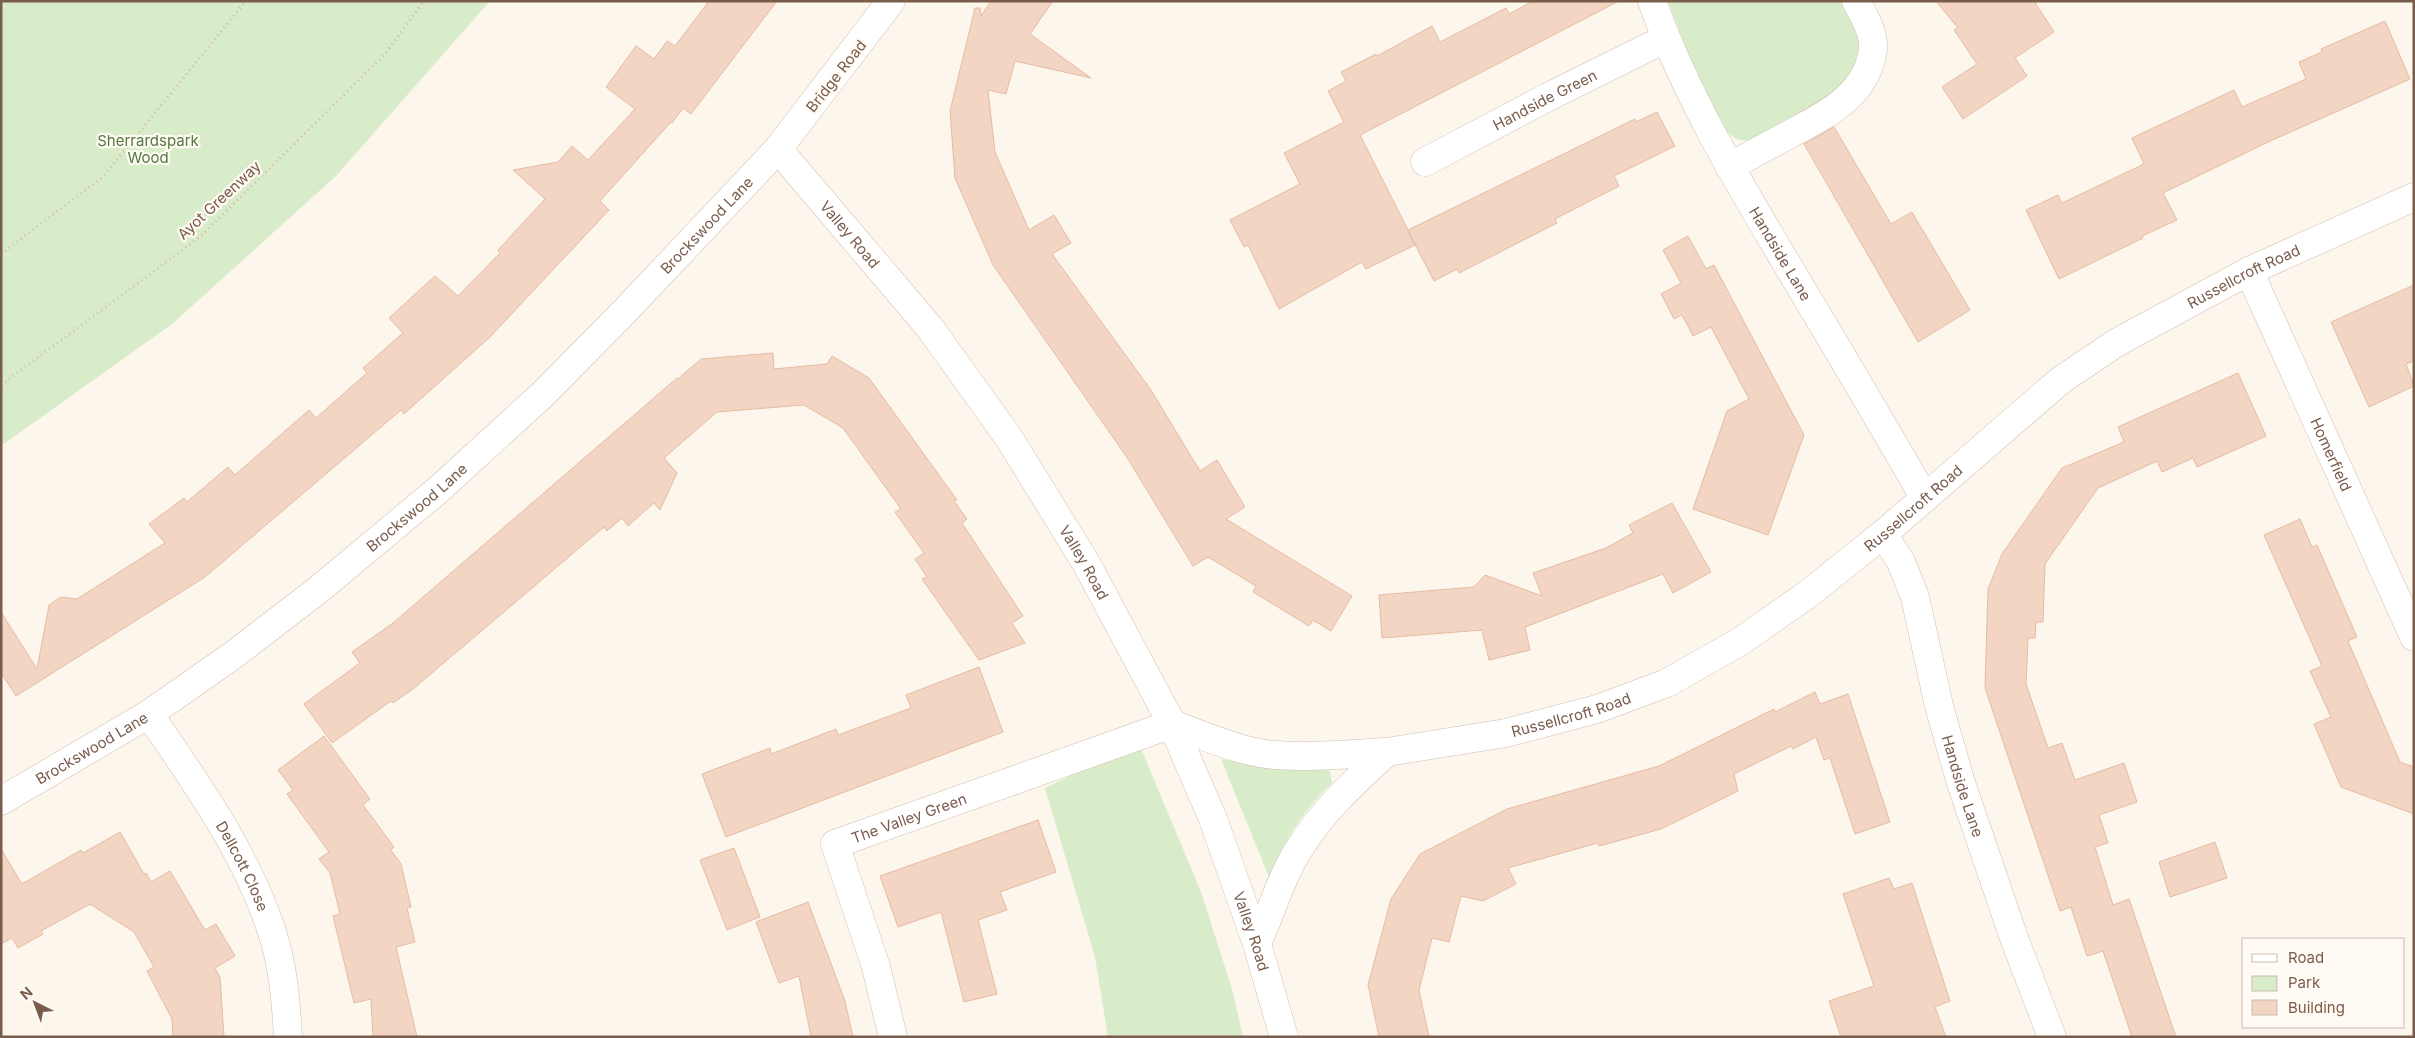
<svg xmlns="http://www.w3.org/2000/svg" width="2415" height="1038" viewBox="0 0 2415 1038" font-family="Inter,sans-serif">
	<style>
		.green { fill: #d8ecc9 }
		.building { fill: #f3d5c3; stroke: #e6bba3 }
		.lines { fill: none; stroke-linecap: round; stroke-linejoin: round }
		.street-casing { stroke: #d1beb0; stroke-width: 29 }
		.secondary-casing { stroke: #d6c0b0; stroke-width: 29 }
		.path { stroke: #d9b8a5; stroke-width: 3; stroke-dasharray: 1 4; stroke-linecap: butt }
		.street { stroke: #fff; stroke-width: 28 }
		.secondary { stroke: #fff; stroke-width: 28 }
		.labels { text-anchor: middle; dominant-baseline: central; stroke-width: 4.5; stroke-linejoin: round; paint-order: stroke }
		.street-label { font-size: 15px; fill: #7a5c4d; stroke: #fffaf3 }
		.park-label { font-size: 15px; fill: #537a41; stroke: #fffaf3 }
	</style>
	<rect width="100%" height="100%" fill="#fdf6ec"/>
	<path class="green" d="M 1,1 L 490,1 L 336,176 L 172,324 L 1,446 Z
		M 1668,1 L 1843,1 L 1861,38 L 1851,81 L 1842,93 L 1753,140 C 1745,141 1739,141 1732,136 C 1708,116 1681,33 1668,1 Z
		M 1140,746 L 1201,892 L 1232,989 L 1243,1037 L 1108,1037 L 1095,957 L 1045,788 L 1130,747 Z
		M 1221,759 L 1268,768 L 1321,768 L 1330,771 L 1332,783 C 1302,812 1285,839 1269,877 Z"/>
	<path class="building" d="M 709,1 L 777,1 L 691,114 L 683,108 L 672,123 L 671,122 L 600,201 L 609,210 L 490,337 L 404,414 L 401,410 L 205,577 L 16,696 L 1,673 L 1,612 L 37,669 L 49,605 L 61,597 L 77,599 L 165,543 L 149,524 L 184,498 L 187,502 L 228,467 L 235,475 L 309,410 L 316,418 L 367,373 L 363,368 L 403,333 L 389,318 L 435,276 L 458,296 L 500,253 L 498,250 L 545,199 L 513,170 L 558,162 L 572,146 L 588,160 L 635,109 L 606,87 L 636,46 L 654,59 L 667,41 L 675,46 Z
		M 991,1 L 1053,1 L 1030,34 L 1091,78 L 1015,61 L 1006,94 L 988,90 L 995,152 L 1029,230 L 1054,215 L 1071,243 L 1052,254 L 1151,390 L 1200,471 L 1217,460 L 1245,507 L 1226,519 L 1352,596 L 1331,631 L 1313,620 L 1309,626 L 1253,592 L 1256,586 L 1208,557 L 1193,566 L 1128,459 L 993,265 L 955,178 L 950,111 L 975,8 L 980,8 L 981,16 Z
		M 1533,1 L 1619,1 L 1360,135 L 1408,230 L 1635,119 L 1636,122 L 1657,112 L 1675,146 L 1614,176 L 1619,186 L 1555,219 L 1557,223 L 1459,273 L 1457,269 L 1434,281 L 1408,231 L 1415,245 L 1366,269 L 1362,262 L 1279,309 L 1248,245 L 1244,247 L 1230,220 L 1300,184 L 1284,153 L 1344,122 L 1328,91 L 1346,81 L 1341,72 L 1376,54 L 1377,56 L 1432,26 L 1440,42 L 1506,8 L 1509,14 Z
		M 1936,1 L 2034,1 L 2054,32 L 2015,58 L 2027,76 L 1963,119 L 1942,87 L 1977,64 L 1954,30 L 1958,28 Z
		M 2385,21 L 2410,79 L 2268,142 L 2163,193 L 2177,220 L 2142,236 L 2143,238 L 2059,279 L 2026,210 L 2058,195 L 2062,203 L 2144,164 L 2132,138 L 2234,90 L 2242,107 L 2306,79 L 2299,62 L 2322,52 L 2321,49 Z
		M 1834,127 L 1891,224 L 1912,212 L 1970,310 L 1918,342 L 1804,144 Z
		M 1688,236 L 1706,269 L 1714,265 L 1804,435 L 1768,535 L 1693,509 L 1727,411 L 1749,399 L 1711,327 L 1693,336 L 1682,315 L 1674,319 L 1661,294 L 1681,283 L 1663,250 Z
		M 2414,285 L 2414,361 L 2406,364 L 2414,386 L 2369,407 L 2331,322 Z
		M 773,353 L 774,369 L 827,364 L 832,356 L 869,378 L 957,500 L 954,501 L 967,519 L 962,523 L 1023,616 L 1012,623 L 1025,643 L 979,660 L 922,579 L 927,577 L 915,559 L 924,553 L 895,512 L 901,509 L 843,428 L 804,405 L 717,412 L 664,458 L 677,473 L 660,510 L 654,503 L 628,526 L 622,518 L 607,531 L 604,527 L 413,689 L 393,703 L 391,701 L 332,743 L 304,704 L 360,663 L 352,652 L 393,623 L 677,378 L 678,379 L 701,359 Z
		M 2238,373 L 2266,436 L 2197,467 L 2193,458 L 2162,472 L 2157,461 L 2098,488 L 2045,564 L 2043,622 L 2036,622 L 2035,638 L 2028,638 L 2026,684 L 2048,748 L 2062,743 L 2075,780 L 2124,763 L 2137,802 L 2099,815 L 2108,843 L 2095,847 L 2113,905 L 2129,899 L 2176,1037 L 2132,1037 L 2103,951 L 2087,956 L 2071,907 L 2060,911 L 1985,688 L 1988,589 L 2002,554 L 2062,468 L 2124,442 L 2118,427 Z
		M 1672,503 L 1711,572 L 1673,593 L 1663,574 L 1525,627 L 1530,650 L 1489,660 L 1482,630 L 1382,638 L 1379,595 L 1474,587 L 1485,575 L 1542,596 L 1533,573 L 1606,548 L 1633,533 L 1629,525 Z
		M 2300,519 L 2312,547 L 2317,545 L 2357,637 L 2348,641 L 2400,762 L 2414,767 L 2414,814 L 2341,787 L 2314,724 L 2331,717 L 2310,671 L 2322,666 L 2264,535 Z
		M 979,667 L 1003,732 L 726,837 L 702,774 L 770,748 L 771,754 L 836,729 L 838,735 L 911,708 L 906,695 Z
		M 1815,692 L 1820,704 L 1848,694 L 1890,822 L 1855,834 L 1830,758 L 1824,760 L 1816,737 L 1793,749 L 1791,746 L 1734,774 L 1738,791 L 1661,829 L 1599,846 L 1598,843 L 1508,868 L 1516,884 L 1483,901 L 1461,896 L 1449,942 L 1432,938 L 1419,990 L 1429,1037 L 1379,1037 L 1368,985 L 1391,899 L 1420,854 L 1507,809 L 1659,766 L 1774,709 L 1775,712 Z
		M 324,736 L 370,799 L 363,805 L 394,847 L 391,850 L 401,864 L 411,907 L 407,908 L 415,942 L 396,947 L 417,1037 L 373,1037 L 371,999 L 354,1003 L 333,916 L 340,914 L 330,873 L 319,859 L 329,852 L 287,794 L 293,790 L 278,770 Z
		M 1038,820 L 1056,872 L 1000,892 L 1007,910 L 978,920 L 997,994 L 964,1002 L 941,912 L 898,927 L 880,876 Z
		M 120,832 L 144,874 L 146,873 L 151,882 L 170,871 L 205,930 L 216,924 L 235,956 L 215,968 L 220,977 L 224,1037 L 173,1037 L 172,1019 L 147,971 L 154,967 L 134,932 L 90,904 L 41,931 L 43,934 L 18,948 L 12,938 L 1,944 L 1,849 L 22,884 L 81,850 L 83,853 Z
		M 2215,842 L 2227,878 L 2170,897 L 2159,862 Z
		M 734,848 L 760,917 L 727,930 L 700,860 Z
		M 1889,878 L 1894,889 L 1912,883 L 1950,1001 L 1935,1007 L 1946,1037 L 1841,1037 L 1829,1001 L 1874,986 L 1843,894 Z
		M 808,902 L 845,1001 L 853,1037 L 811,1037 L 799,976 L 779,983 L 756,922 Z"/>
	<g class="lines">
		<g class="street-casing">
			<g id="street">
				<path id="s1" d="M 1652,1 C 1686,96 1737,180 1788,266 C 1834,343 1880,420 1924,497"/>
				<path id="s2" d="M 1425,162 L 1548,97 L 1665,39"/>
				<path d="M 1729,167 C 1749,156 1769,145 1790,134 C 1826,115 1869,94 1873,48 C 1874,32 1863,14 1856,1"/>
				<path id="s3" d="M 2249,271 L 2414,637"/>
				<path id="s4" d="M 1883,534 L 1901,562 L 1915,597 L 1939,706 L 1961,783 L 2014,938 L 2052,1037"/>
				<path id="s5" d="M 149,714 C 196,783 246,852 272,932 C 283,965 286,1002 288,1037"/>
				<path id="s6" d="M 1387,752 L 1506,733 L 1597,709 L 1667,683 L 1741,641 L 1808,594 L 1883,534 L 2061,380 L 2116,343 L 2249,271 L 2414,197"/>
				<path id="s7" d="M 1,801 L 149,714 L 232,656 L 318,590 L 438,490 L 542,395 L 624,312 L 778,149"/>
				<path id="s8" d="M 893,1037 L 876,967 L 835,844 L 1172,724 C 1205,736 1239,752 1275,755 C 1312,758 1350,754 1387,752 C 1354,782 1323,810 1299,849 C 1281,877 1271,913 1257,944"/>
			</g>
		</g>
		<g class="secondary-casing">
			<g id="secondary">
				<path id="s9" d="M 891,1 L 778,149 L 930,328 L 1009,438 L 1086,563 L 1172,724 L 1213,819 L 1257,944 L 1284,1037"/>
			</g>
		</g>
		<path class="path" d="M 1,254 L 103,177 L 246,1
			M 1,385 L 201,236 L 385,54 L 424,1"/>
		<use href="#street" class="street"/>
		<use href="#secondary" class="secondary"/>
	</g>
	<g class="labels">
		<g class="street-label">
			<text transform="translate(836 76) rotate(-52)">Bridge Road</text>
			<text stroke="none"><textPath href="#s2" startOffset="135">Handside Green</textPath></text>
			<text transform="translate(219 200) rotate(-43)">Ayot Greenway</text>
			<text stroke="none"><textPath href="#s7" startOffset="915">Brockswood Lane</textPath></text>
			<text stroke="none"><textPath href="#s9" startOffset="298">Valley Road</textPath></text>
			<text stroke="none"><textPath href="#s1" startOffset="284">Handside Lane</textPath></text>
			<text stroke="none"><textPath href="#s6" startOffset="998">Russellcroft Road</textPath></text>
			<text stroke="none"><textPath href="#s3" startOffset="201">Homerfield</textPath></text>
			<text stroke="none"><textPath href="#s7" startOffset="510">Brockswood Lane</textPath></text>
			<text stroke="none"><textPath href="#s6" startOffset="592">Russellcroft Road</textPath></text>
			<text stroke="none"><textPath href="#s9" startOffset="702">Valley Road</textPath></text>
			<text stroke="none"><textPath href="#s6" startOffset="188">Russellcroft Road</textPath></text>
			<text stroke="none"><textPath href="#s7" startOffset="105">Brockswood Lane</textPath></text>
			<text stroke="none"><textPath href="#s4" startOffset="266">Handside Lane</textPath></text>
			<text stroke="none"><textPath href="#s8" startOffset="280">The Valley Green</textPath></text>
			<text stroke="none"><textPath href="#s5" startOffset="179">Dellcott Close</textPath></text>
			<text stroke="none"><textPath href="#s9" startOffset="1108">Valley Road</textPath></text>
		</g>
		<g class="park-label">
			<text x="148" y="140">Sherrardspark<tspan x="148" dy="17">Wood</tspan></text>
		</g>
	</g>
	<rect width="2415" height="1038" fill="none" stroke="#7a5c4d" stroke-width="5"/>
	<rect x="2242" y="938" width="162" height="90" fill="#fffaf3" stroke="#cabbb1"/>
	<rect x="2252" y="954" width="25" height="8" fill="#ffffff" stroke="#cabbb1"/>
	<text x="2288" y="963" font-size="15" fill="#7a5c4d">Road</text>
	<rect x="2252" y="976" width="25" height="15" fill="#d8ecc9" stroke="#cabbb1"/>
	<text x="2288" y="988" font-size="15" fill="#7a5c4d">Park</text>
	<rect x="2252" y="1000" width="25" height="15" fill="#f3d5c3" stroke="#cabbb1"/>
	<text x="2288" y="1013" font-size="15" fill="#7a5c4d">Building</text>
	<g transform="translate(35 1003) rotate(318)" stroke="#fffaf3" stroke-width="4" paint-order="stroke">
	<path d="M0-4L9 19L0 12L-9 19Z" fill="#7a5c4d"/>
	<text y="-8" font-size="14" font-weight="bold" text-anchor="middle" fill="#7a5c4d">N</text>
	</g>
</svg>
